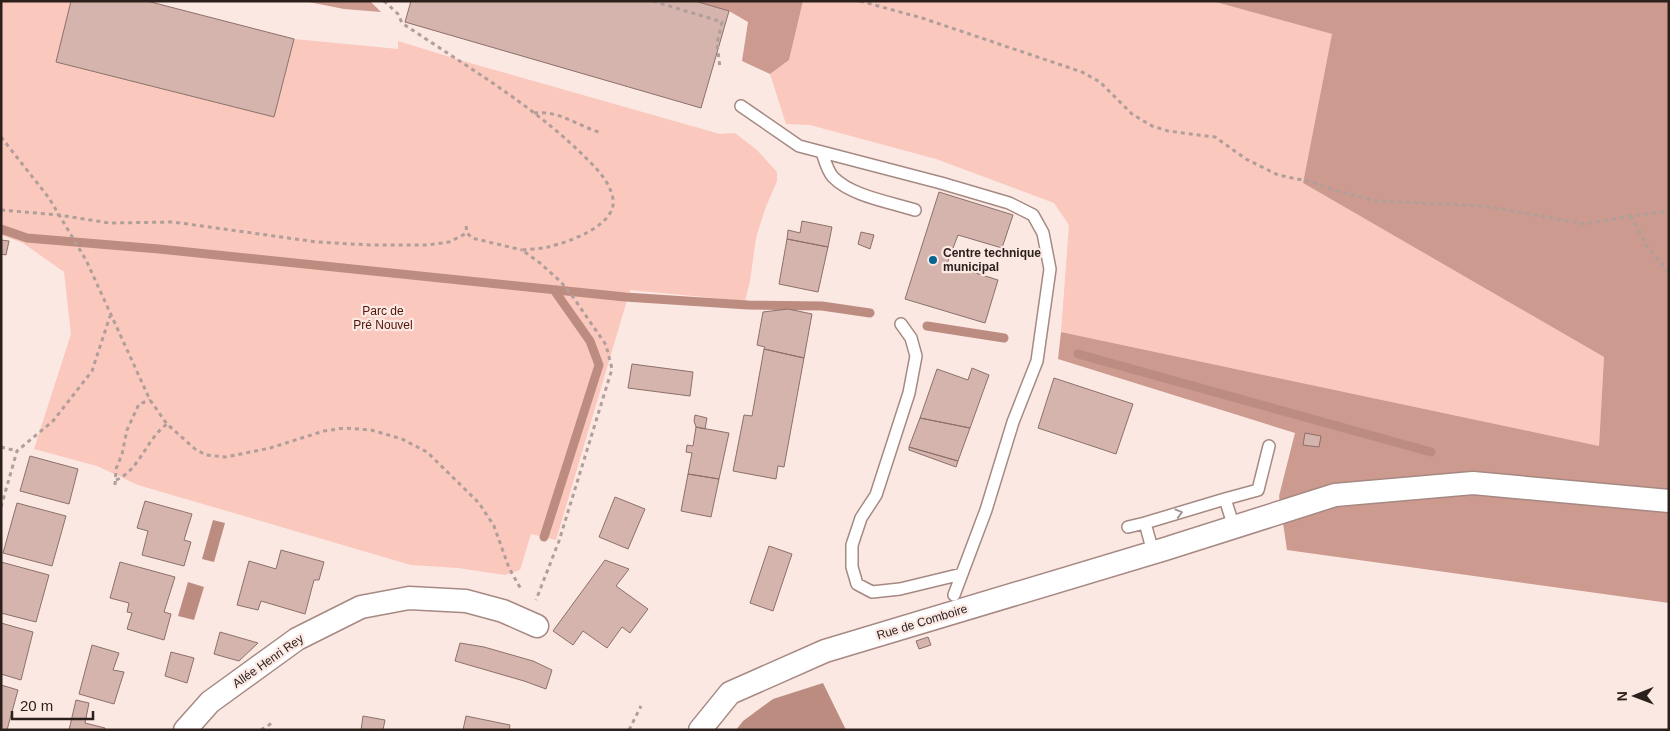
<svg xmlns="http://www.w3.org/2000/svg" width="1670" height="731" viewBox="0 0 1670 731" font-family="Arial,sans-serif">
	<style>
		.green { fill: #fac8bc }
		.forest { fill: #cc9a8e }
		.water { fill: #bd8c80 }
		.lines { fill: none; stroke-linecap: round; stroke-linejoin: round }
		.stream { stroke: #bd8c80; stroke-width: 9 }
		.building { fill: #d4b4ad; stroke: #8c7069 }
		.lane-casing { stroke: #a68982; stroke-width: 14 }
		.street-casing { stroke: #a68982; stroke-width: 25 }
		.path { stroke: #af9e9a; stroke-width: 3; stroke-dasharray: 4 4; stroke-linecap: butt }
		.lane { stroke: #fff; stroke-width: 11 }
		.street { stroke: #fff; stroke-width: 22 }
		.oneway { stroke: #a09b99 }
		.poi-dot { fill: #026493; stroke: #fbe8e3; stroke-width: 2 }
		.labels { text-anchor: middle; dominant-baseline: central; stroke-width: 4.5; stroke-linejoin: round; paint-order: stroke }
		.poi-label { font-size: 12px; font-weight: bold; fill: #2c201d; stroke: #fbe8e3; text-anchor: start }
		.park-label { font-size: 12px; fill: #511508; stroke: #fbe8e3 }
		.street-label { font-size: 12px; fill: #2c201d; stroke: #fbe8e3 }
	</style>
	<rect width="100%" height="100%" fill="#fbe8e3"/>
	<path class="green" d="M 1,1 L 71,1 L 56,62 L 274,117 L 294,39 L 398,49 L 398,41 L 470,63 L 720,134 L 735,133 L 757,150 L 777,172 L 777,181 L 765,209 L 756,238 L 750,281 L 745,301 L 630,290 L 556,540 L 531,534 L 520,570 L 505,575 L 458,568 L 411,565 L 138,485 L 97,466 L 34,449 L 71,334 L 64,272 L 23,243 L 1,235 Z
		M 803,1 L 1212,1 L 1332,34 L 1303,183 L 1604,357 L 1599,446 L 1061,332 L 1069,225 L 1054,203 L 936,159 L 810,125 L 786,124 L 770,74 L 789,60 Z"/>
	<path class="forest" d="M 304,1 L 370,1 L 381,12 L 344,9 Z
		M 695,1 L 803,1 L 789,60 L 770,74 L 742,61 L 748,22 L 729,11 Z
		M 1212,1 L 1669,1 L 1669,603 L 1287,550 L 1279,496 L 1295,433 L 1058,359 L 1061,332 L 1599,446 L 1604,357 L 1303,183 L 1332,34 Z"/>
	<path class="water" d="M 213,520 L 225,523 L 214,562 L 202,559 Z
		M 188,582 L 204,587 L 194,620 L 178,616 Z
		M 823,683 L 846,730 L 736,730 L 743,721 L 773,699 Z"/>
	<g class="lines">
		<path class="stream" d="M 1,229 L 27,238 L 159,249 L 625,297 L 748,305 L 822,306 L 870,313
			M 927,326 L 1004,338
			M 1078,354 L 1431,452
			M 544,537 L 599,365 L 590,341 L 554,290"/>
	</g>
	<path class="building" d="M 71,1 L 147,1 L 294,39 L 274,117 L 56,62 Z
		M 411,1 L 695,1 L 729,11 L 701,108 L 405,22 Z
		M 939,192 L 1013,215 L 1002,248 L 958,235 L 947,264 L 998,280 L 985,323 L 905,299 Z
		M 802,221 L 832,227 L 828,247 L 787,239 L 788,230 L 800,233 Z
		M 861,232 L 874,235 L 870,249 L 858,244 Z
		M 787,239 L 828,247 L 818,292 L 779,284 Z
		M 1,240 L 9,241 L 6,255 L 1,254 Z
		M 788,309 L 812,314 L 804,358 L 764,349 L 765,347 L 757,345 L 763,312 Z
		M 764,349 L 804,358 L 784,467 L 778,466 L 776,479 L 733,471 L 744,415 L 752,416 Z
		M 632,364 L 693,372 L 690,396 L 628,388 Z
		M 972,368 L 989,375 L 970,428 L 920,418 L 937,369 L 968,380 Z
		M 1054,378 L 1133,404 L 1116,454 L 1038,428 Z
		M 695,415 L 707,418 L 705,429 L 696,427 L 694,421 Z
		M 920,418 L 970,428 L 958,461 L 909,447 Z
		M 696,427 L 729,433 L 719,479 L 688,474 L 692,453 L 686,452 L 687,445 L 693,446 Z
		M 1305,433 L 1321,436 L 1319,447 L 1303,445 Z
		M 909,447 L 958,461 L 956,467 L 909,450 Z
		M 30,456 L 78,469 L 69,504 L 20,491 Z
		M 688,474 L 719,479 L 711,517 L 681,511 Z
		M 615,497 L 645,509 L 628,549 L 599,537 Z
		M 145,501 L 192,514 L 184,540 L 191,542 L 184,566 L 142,555 L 148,531 L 137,528 Z
		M 17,503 L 66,516 L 52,566 L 3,553 Z
		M 769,546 L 792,554 L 773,611 L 750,603 Z
		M 281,550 L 324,562 L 319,580 L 314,580 L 305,614 L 261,601 L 258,610 L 237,605 L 249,561 L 276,569 Z
		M 605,560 L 629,569 L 616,586 L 648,609 L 630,633 L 622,627 L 607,648 L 583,631 L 573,645 L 553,631 Z
		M 1,562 L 49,575 L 36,622 L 1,613 Z
		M 120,562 L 175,577 L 164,612 L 171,614 L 164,640 L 127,629 L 132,613 L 127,612 L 129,603 L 110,598 Z
		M 1,623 L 33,632 L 21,680 L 1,674 Z
		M 220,632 L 258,643 L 239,661 L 214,654 Z
		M 928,637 L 931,645 L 919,649 L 916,641 Z
		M 460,643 L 484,647 L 533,661 L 552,670 L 546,689 L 524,681 L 455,661 Z
		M 92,645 L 119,653 L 113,670 L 124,672 L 114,704 L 79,694 Z
		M 171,652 L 194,658 L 187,683 L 165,676 Z
		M 1,685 L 18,690 L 7,730 L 1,730 Z
		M 76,700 L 89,703 L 85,723 L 105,728 L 105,730 L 69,730 Z
		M 363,716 L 385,720 L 383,730 L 361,730 Z
		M 466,716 L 510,725 L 509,730 L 463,730 Z"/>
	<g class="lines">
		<g class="lane-casing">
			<path id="lane" d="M 741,106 L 799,146 L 941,183 L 1009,203 L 1033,215 L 1043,233 L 1050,269 L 1037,361 L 1013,422 L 986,510 L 954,595
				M 822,152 C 825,161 827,170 833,177 C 851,196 890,202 915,210
				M 901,324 L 911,338 L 916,356 L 909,393 L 876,495 L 861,518 L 852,545 L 852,567 L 857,584 L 872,592 L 900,589 L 962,574
				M 1225,499 L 1258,490 L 1269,446
				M 1128,527 L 1145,523
				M 1153,552 L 1145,523 L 1225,499 L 1234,527"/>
		</g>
		<g class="street-casing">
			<path id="street" d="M 185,730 L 210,702 L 297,639 L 361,607 L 409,598 L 466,601 L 503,611 L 537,626
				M 700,730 L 730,693 L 825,651 L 1165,549 L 1335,495 L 1473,483 L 1669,501"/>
		</g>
		<path class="path" d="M 384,1 L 398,14 L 402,23 C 464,65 530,103 583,155 C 594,166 608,179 612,195 C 622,224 569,242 548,247 C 540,249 530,249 522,250 L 540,263 L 561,282 L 573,297 L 606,345 L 612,369 L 559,541 L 536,600
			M 653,1 L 722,22 L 717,43 L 720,68
			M 860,1 L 922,18 L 1082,72 L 1100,82 L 1132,114 L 1152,126 L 1168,131 L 1215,137 L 1246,159 L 1278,175 L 1312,182 L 1337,191 L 1377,201 L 1484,206 L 1585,224 L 1631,216 L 1669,211
			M 534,113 C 560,110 579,127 602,133
			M 1,137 L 49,198 L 86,260 L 150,400 L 167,424 L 195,449 L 206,455 L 226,457 L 270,448 L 324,431 L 345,428 L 371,430 L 402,439 L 427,452 L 479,503 L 494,526 L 509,568 L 522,591
			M 1,210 L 59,215 L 109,223 L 173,222 L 317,242 L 370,245 L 428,245 L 449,242 L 467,233
			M 1631,216 L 1647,246 L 1669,273
			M 466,226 L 467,233 L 472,238 L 522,250
			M 1,447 L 17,451
			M 116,480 C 140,470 146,439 167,424
			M 115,485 L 116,469 L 122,454 L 127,430 L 139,404 L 150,400
			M 1,507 L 17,451 L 53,421 L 92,371 L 110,316
			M 261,730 L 272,723
			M 629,730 L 641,706"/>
		<use href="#lane" class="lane"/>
		<use href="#street" class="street"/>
	</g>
	<defs><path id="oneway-chevron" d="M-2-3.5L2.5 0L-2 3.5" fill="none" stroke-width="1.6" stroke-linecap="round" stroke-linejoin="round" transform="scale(1.25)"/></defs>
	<use class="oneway" href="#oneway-chevron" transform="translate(1179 513) rotate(-16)"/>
	<circle class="poi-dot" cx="933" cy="260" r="5"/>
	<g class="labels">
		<g class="poi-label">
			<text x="943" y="253">Centre technique<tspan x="943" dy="14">municipal</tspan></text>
		</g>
		<g class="park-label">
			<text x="383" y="311">Parc de<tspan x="383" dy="14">Pré Nouvel</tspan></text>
		</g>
		<g class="street-label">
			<text transform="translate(922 622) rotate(-17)">Rue de Comboire</text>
			<text transform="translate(268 661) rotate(-35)">Allée Henri Rey</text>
		</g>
	</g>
	<rect width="1670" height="731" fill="none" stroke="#2c201d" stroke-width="5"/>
	<g transform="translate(1635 696) rotate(269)" stroke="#fbe8e3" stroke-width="4" paint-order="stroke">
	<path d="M0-4L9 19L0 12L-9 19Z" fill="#2c201d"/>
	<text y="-8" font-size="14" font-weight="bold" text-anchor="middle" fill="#2c201d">N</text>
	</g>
	<path d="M12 711v8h81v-8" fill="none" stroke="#2c201d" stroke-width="2.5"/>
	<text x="20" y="711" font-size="15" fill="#2c201d" stroke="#fbe8e3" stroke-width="4" paint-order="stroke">20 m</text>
</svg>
